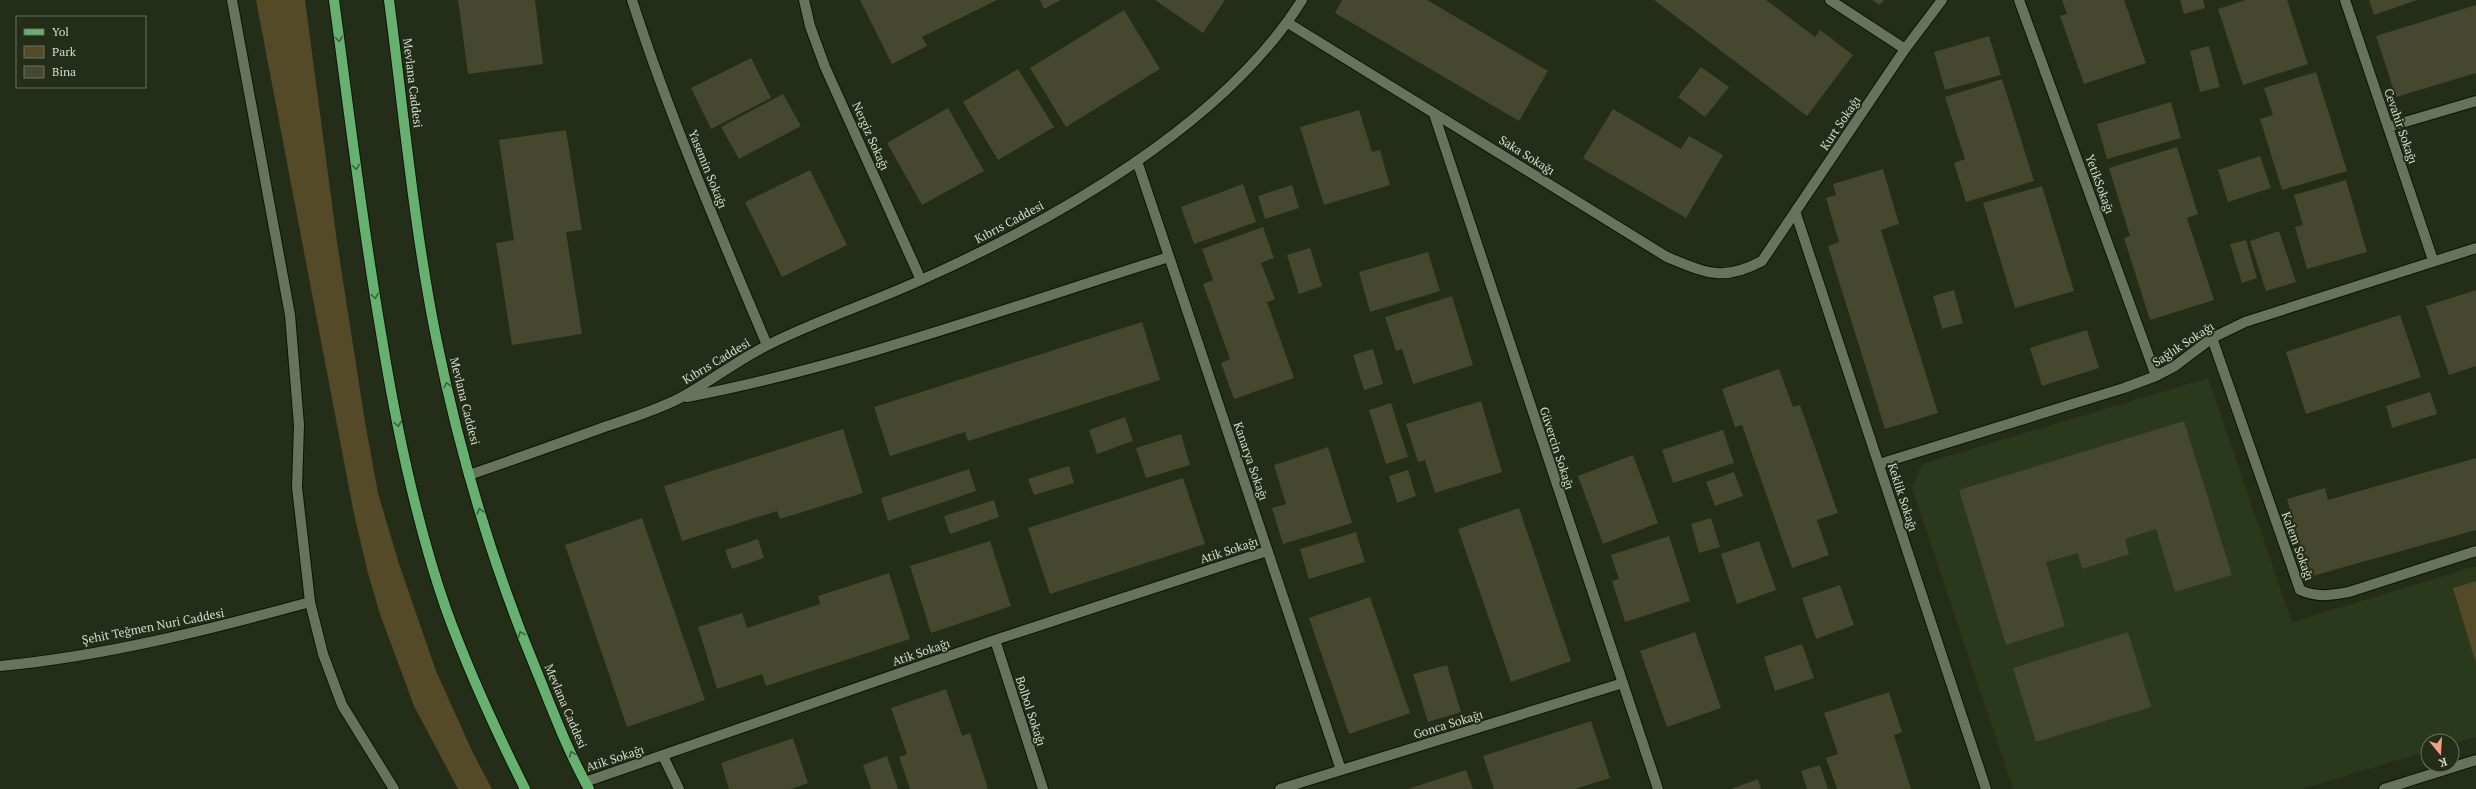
<svg xmlns="http://www.w3.org/2000/svg" width="2476" height="789" viewBox="0 0 2476 789" font-family="'PT Serif',serif">
	<style>
		.built { fill: #2a381c }
		.green { fill: #554a27 }
		.building { fill: #45472e }
		.lines { fill: none; stroke-linecap: round; stroke-linejoin: round }
		.minor-casing { stroke: #0c1503; stroke-width: 12 }
		.major-casing { stroke: #0c1503; stroke-width: 12 }
		.minor { stroke: #67735b; stroke-width: 10 }
		.major { stroke: #66b170; stroke-width: 10 }
		.oneway { stroke: #3e623b }
		.labels { text-anchor: middle; dominant-baseline: central; stroke-width: 4; stroke-linejoin: round; paint-order: stroke }
		.street-label { font-size: 12px; fill: #d3dbcd; stroke: #232d18 }
	</style>
	<rect width="100%" height="100%" fill="#232d18"/>
	<path class="built" d="M 2208,378 L 2292,622 L 2476,566 L 2476,737 L 2452,744 L 2452,741 L 2428,741 L 2428,751 L 2302,789 L 2013,789 L 1912,488 L 1922,464 Z"/>
	<path class="green" d="M 256,0 L 305,0 L 337,242 L 365,422 L 378,493 L 399,564 L 436,671 L 473,753 L 492,789 L 458,789 L 414,706 L 380,614 L 368,573 L 354,514 Z
		M 2476,581 L 2476,663 L 2453,588 Z"/>
	<path class="building" d="M 458,0 L 535,0 L 543,64 L 468,74 Z
		M 860,0 L 997,0 L 922,37 L 927,46 L 892,64 Z
		M 1040,0 L 1061,0 L 1044,9 Z
		M 1155,0 L 1225,0 L 1203,33 Z
		M 1342,0 L 1427,0 L 1548,71 L 1519,121 L 1335,13 Z
		M 1654,0 L 1766,0 L 1815,37 L 1820,30 L 1853,55 L 1807,116 Z
		M 1872,0 L 1884,0 L 1880,5 Z
		M 2062,0 L 2124,0 L 2146,63 L 2084,84 L 2060,16 L 2067,14 Z
		M 2180,0 L 2203,0 L 2205,8 L 2184,14 Z
		M 2245,0 L 2287,0 L 2308,64 L 2243,85 L 2218,9 Z
		M 2369,0 L 2417,0 L 2374,15 Z
		M 2476,5 L 2476,73 L 2396,97 L 2376,36 Z
		M 1124,10 L 1160,69 L 1066,127 L 1030,68 Z
		M 1989,36 L 2001,75 L 1945,90 L 1934,52 Z
		M 2209,46 L 2220,87 L 2200,92 L 2190,51 Z
		M 751,58 L 771,98 L 711,129 L 691,88 Z
		M 1701,67 L 1729,87 L 1705,117 L 1678,97 Z
		M 1018,69 L 1054,127 L 998,160 L 963,102 Z
		M 2316,72 L 2347,171 L 2282,190 L 2260,119 L 2273,115 L 2264,88 Z
		M 2002,79 L 2034,181 L 1966,202 L 1954,163 L 1965,159 L 1945,97 Z
		M 783,94 L 801,126 L 739,159 L 721,127 Z
		M 2171,102 L 2181,138 L 2107,159 L 2097,124 Z
		M 948,108 L 984,171 L 922,205 L 887,143 Z
		M 1613,109 L 1681,149 L 1689,136 L 1723,155 L 1686,218 L 1583,158 Z
		M 1359,110 L 1372,152 L 1380,150 L 1390,185 L 1324,205 L 1300,127 Z
		M 566,130 L 582,230 L 566,232 L 582,334 L 512,345 L 496,243 L 514,240 L 499,140 Z
		M 2177,147 L 2198,214 L 2187,218 L 2214,300 L 2150,320 L 2124,238 L 2130,236 L 2109,168 Z
		M 2260,156 L 2271,188 L 2228,202 L 2218,170 Z
		M 1883,169 L 1899,224 L 1881,230 L 1938,413 L 1885,429 L 1828,246 L 1839,242 L 1826,198 L 1836,195 L 1833,184 Z
		M 810,170 L 847,245 L 782,277 L 745,202 Z
		M 2346,180 L 2367,252 L 2307,269 L 2295,227 L 2303,225 L 2294,195 Z
		M 1243,184 L 1256,222 L 1194,244 L 1181,207 Z
		M 1292,185 L 1299,208 L 1265,219 L 1258,196 Z
		M 2042,186 L 2074,291 L 2015,308 L 1983,203 Z
		M 1263,227 L 1274,258 L 1261,263 L 1275,299 L 1267,302 L 1294,378 L 1234,399 L 1221,363 L 1230,359 L 1203,284 L 1213,280 L 1202,249 Z
		M 2279,231 L 2296,282 L 2266,291 L 2250,241 Z
		M 2246,240 L 2257,278 L 2242,283 L 2230,244 Z
		M 1310,248 L 1322,286 L 1299,294 L 1287,255 Z
		M 1428,252 L 1440,291 L 1370,312 L 1359,272 Z
		M 1954,290 L 1963,323 L 1942,329 L 1933,296 Z
		M 2476,290 L 2476,366 L 2449,375 L 2426,306 Z
		M 1452,296 L 1473,365 L 1413,384 L 1402,349 L 1396,351 L 1385,317 Z
		M 2400,315 L 2421,377 L 2306,414 L 2286,352 Z
		M 1142,322 L 1160,380 L 968,441 L 965,432 L 890,456 L 874,407 Z
		M 2087,330 L 2099,368 L 2042,386 L 2030,348 Z
		M 1373,349 L 1383,384 L 1364,390 L 1353,355 Z
		M 1779,369 L 1793,407 L 1800,405 L 1838,513 L 1817,520 L 1829,555 L 1792,568 L 1742,425 L 1735,427 L 1722,389 Z
		M 2430,392 L 2437,414 L 2392,428 L 2386,406 Z
		M 1481,401 L 1502,472 L 1435,493 L 1425,460 L 1418,462 L 1406,424 Z
		M 1391,403 L 1408,457 L 1386,464 L 1369,410 Z
		M 1125,417 L 1133,441 L 1097,454 L 1089,430 Z
		M 2184,421 L 2232,575 L 2175,592 L 2156,529 L 2125,539 L 2129,554 L 2082,569 L 2078,553 L 2046,562 L 2065,626 L 2006,645 L 1959,490 Z
		M 843,429 L 863,493 L 780,519 L 777,511 L 682,541 L 664,486 Z
		M 1723,430 L 1734,463 L 1673,483 L 1662,450 Z
		M 1181,434 L 1190,465 L 1146,478 L 1136,448 Z
		M 1328,447 L 1352,523 L 1283,544 L 1272,508 L 1286,504 L 1274,465 Z
		M 1633,455 L 1658,523 L 1603,544 L 1578,476 Z
		M 2476,458 L 2476,530 L 2309,577 L 2287,499 L 2325,488 L 2328,500 Z
		M 1069,466 L 1074,483 L 1034,495 L 1028,479 Z
		M 969,469 L 976,491 L 888,521 L 881,498 Z
		M 1408,470 L 1416,496 L 1397,503 L 1389,476 Z
		M 1734,472 L 1743,496 L 1715,506 L 1706,482 Z
		M 1183,478 L 1205,544 L 1050,594 L 1028,528 Z
		M 994,500 L 999,517 L 950,534 L 944,516 Z
		M 1519,508 L 1571,661 L 1511,682 L 1458,529 Z
		M 642,518 L 705,700 L 627,727 L 565,545 Z
		M 1711,518 L 1720,547 L 1699,553 L 1691,524 Z
		M 1356,532 L 1365,562 L 1309,579 L 1300,549 Z
		M 1669,536 L 1690,601 L 1625,622 L 1612,581 L 1619,579 L 1611,555 Z
		M 758,539 L 764,558 L 732,569 L 725,550 Z
		M 990,541 L 1011,606 L 931,633 L 910,566 Z
		M 1759,541 L 1776,590 L 1737,604 L 1721,554 Z
		M 889,573 L 910,639 L 766,686 L 762,674 L 717,689 L 698,627 L 742,613 L 747,628 L 820,604 L 818,596 Z
		M 1840,585 L 1854,625 L 1816,639 L 1802,598 Z
		M 1370,597 L 1410,713 L 1349,734 L 1309,618 Z
		M 1695,632 L 1721,708 L 1667,727 L 1640,651 Z
		M 2128,632 L 2151,707 L 2036,742 L 2013,668 Z
		M 1802,644 L 1814,678 L 1775,691 L 1764,657 Z
		M 1447,665 L 1461,712 L 1428,722 L 1413,674 Z
		M 946,689 L 962,736 L 970,733 L 988,789 L 910,789 L 899,757 L 907,754 L 891,708 Z
		M 1889,692 L 1902,732 L 1894,735 L 1911,789 L 1837,789 L 1826,758 L 1838,754 L 1824,713 Z
		M 1591,721 L 1610,778 L 1575,789 L 1494,789 L 1483,756 Z
		M 793,738 L 808,783 L 791,789 L 729,789 L 721,763 Z
		M 887,756 L 898,789 L 871,789 L 863,765 Z
		M 1820,765 L 1828,789 L 1807,789 L 1801,771 Z
		M 1466,770 L 1473,789 L 1408,789 Z
		M 1758,779 L 1761,789 L 1731,789 Z"/>
	<g class="lines">
		<g class="minor-casing">
			<path id="minor" d="M 232,0 L 290,315 L 299,425 L 297,487 L 310,602 L 323,654 L 342,705 L 394,789
				M 632,0 C 670,118 719,231 767,345
				M 804,0 L 810,26 L 825,67 L 921,280
				M 1830,0 L 1905,49
				M 2019,0 L 2156,376
				M 2345,0 L 2433,260
				M 1288,23 L 1667,257 C 1706,273 1723,282 1762,261 L 1905,49 L 1942,0
				M 1434,114 L 1658,789
				M 2388,127 L 2476,101
				M 1137,161 L 1341,770
				M 1796,214 L 1986,789
				M 2212,338 L 2300,590 C 2318,598 2331,595 2349,592 L 2476,551
				M 687,397 C 850,366 1010,307 1169,257
				M 1879,464 L 2124,388 L 2156,376 L 2175,366 L 2212,338 L 2245,322 L 2476,248
				M 469,475 C 515,459 561,443 607,426 C 631,418 657,410 680,398 C 710,382 737,360 768,345 C 817,320 871,303 921,280 C 1053,221 1224,125 1302,0
				M 995,640 L 1043,789
				M 0,666 C 105,656 208,630 310,602
				M 663,756 L 679,789
				M 585,782 L 995,640 L 1267,551
				M 1280,789 L 1623,683
				M 2384,789 L 2476,760"/>
		</g>
		<g class="major-casing">
			<path id="major" d="M 334,0 C 349,111 362,223 381,333 C 396,426 415,520 446,609 C 468,670 496,731 525,789
				M 389,0 C 404,114 414,230 437,342 C 460,455 493,566 537,672 C 553,711 568,752 589,789"/>
		</g>
		<use href="#minor" class="minor"/>
		<use href="#major" class="major"/>
	</g>
	<defs><path id="oneway-chevron" d="M-2-3.5L2.5 0L-2 3.5" fill="none" stroke-width="1.6" stroke-linecap="round" stroke-linejoin="round"/></defs>
	<g class="oneway">
		<use href="#oneway-chevron" transform="translate(339 39) rotate(82)"/>
		<use href="#oneway-chevron" transform="translate(356 167) rotate(82)"/>
		<use href="#oneway-chevron" transform="translate(375 296) rotate(81)"/>
		<use href="#oneway-chevron" transform="translate(447 385) rotate(-104)"/>
		<use href="#oneway-chevron" transform="translate(398 424) rotate(79)"/>
		<use href="#oneway-chevron" transform="translate(480 511) rotate(-106)"/>
		<use href="#oneway-chevron" transform="translate(521 634) rotate(-112)"/>
		<use href="#oneway-chevron" transform="translate(572 754) rotate(-114)"/>
	</g>
	<g class="labels">
		<g class="street-label">
			<text transform="translate(413 83) rotate(83)">Mevlana Caddesi</text>
			<text transform="translate(1840 123) rotate(-56)">Kurt Sokağı</text>
			<text transform="translate(2401 126) rotate(71)">Cevahir Sokağı</text>
			<text transform="translate(871 136) rotate(66)">Nergiz Sokağı</text>
			<text transform="translate(1527 155) rotate(32)">Saka Sokağı</text>
			<text transform="translate(708 169) rotate(68)">Yasemin Sokağı</text>
			<text transform="translate(2100 184) rotate(70)">YetikSokağı</text>
			<text transform="translate(1009 222) rotate(-28)">Kıbrıs Caddesi</text>
			<text transform="translate(2183 344) rotate(-33)">Sağlık Sokağı</text>
			<text transform="translate(716 361) rotate(-31)">Kıbrıs Caddesi</text>
			<text transform="translate(465 401) rotate(76)">Mevlana Caddesi</text>
			<text transform="translate(1557 448) rotate(72)">Güvercin Sokağı</text>
			<text transform="translate(1251 461) rotate(71)">Kanarya Sokağı</text>
			<text transform="translate(1903 497) rotate(72)">Keklik Sokağı</text>
			<text transform="translate(2298 546) rotate(70)">Kalem Sokağı</text>
			<text transform="translate(1229 550) rotate(-18)">Atik Sokağı</text>
			<text transform="translate(153 626) rotate(-11)">Şehit Teğmen Nuri Caddesi</text>
			<text transform="translate(921 652) rotate(-19)">Atik Sokağı</text>
			<text transform="translate(566 706) rotate(67)">Mevlana Caddesi</text>
			<text transform="translate(1031 711) rotate(72)">Bolbol Sokağı</text>
			<text transform="translate(1448 724) rotate(-17)">Gonca Sokağı</text>
			<text transform="translate(615 758) rotate(-18)">Atik Sokağı</text>
		</g>
	</g>
	<rect x="16" y="16" width="130" height="72" fill="#232d18" stroke="#697360"/>
	<rect x="24" y="29" width="20" height="6" fill="#66b170" stroke="#697360"/>
	<text x="52" y="36" font-size="12" fill="#d3dbcd">Yol</text>
	<rect x="24" y="46" width="20" height="12" fill="#554a27" stroke="#697360"/>
	<text x="52" y="56" font-size="12" fill="#d3dbcd">Park</text>
	<rect x="24" y="66" width="20" height="12" fill="#45472e" stroke="#697360"/>
	<text x="52" y="76" font-size="12" fill="#d3dbcd">Bina</text>
	<g transform="translate(2440 753) rotate(162)"><circle r="19" fill="#232d18" stroke="#697360"/>
	<path d="M0-3L7 15L0 10L-7 15Z" fill="#f39f84"/>
	<text y="-6" font-size="11" font-weight="bold" text-anchor="middle" fill="#d3dbcd">K</text>
	</g>
</svg>
